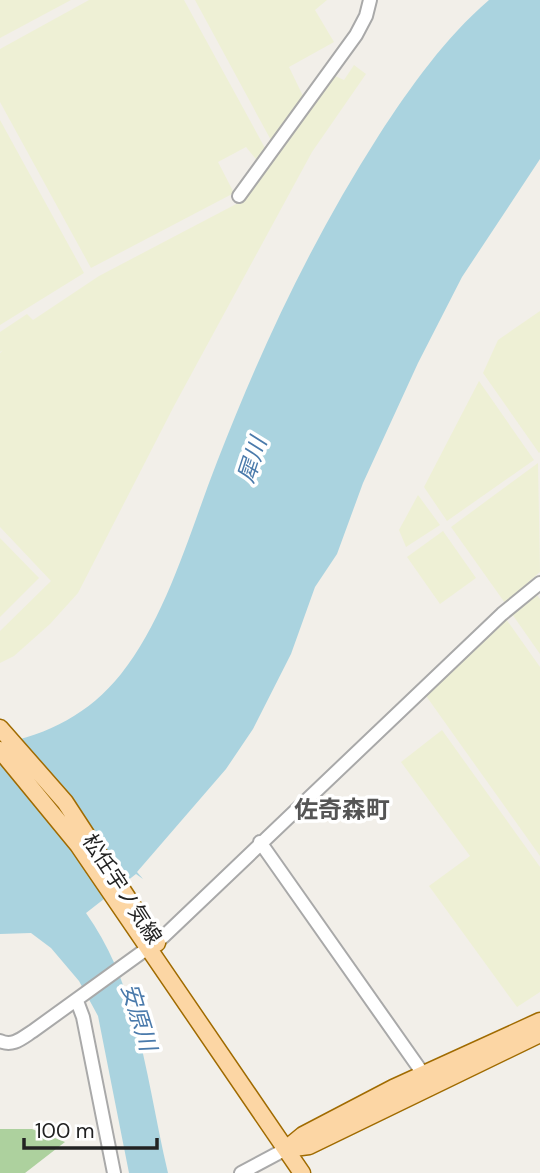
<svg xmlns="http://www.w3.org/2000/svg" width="540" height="1173" viewBox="0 0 540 1173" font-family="'DM Sans','Noto Sans JP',sans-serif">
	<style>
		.farmland { fill: #eef0d5 }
		.forest { fill: #add19e }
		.water { fill: #aad3df }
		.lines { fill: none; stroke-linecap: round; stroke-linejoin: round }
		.minor-casing { stroke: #a9a9a9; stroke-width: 16 }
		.major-casing { stroke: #a06b00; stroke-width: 19 }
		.minor { stroke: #fff; stroke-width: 12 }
		.major { stroke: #fcd6a4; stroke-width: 16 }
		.labels { text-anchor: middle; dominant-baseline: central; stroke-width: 7; stroke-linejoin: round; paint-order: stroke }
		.street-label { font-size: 21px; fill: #222; stroke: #fff }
		.water-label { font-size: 23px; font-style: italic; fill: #4a7aab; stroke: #fff }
		.quarter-label { font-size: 24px; font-weight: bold; fill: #555; stroke: #fff }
	</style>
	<rect width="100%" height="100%" fill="#f2efe9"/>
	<path class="farmland" d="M 0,0 L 71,0 L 0,38 Z
		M 89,0 L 184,0 L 265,148 L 259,163 L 246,147 L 218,162 L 234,193 L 91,268 L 0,102 L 0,49 Z
		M 195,0 L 327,0 L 315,10 L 334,42 L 289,67 L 303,96 L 273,144 Z
		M 354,65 L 366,74 L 312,152 L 174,406 L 78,593 L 50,624 L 14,656 L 0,663 L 0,631 L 51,581 L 0,527 L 0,353 L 3,350 L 0,352 L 0,332 L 27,314 L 33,320 L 99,276 L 240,202 L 333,75 L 344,80 Z
		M 0,120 L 84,273 L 0,325 Z
		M 540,311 L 540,452 L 539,453 L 483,373 L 498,340 Z
		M 479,381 L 534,460 L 447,521 L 424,487 Z
		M 538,463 L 540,572 L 505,603 L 451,527 Z
		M 418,495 L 440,525 L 406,547 L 399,530 Z
		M 443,531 L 476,578 L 440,604 L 407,557 Z
		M 0,538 L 39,578 L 0,617 Z
		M 537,595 L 540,599 L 540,654 L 512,614 Z
		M 506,619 L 540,667 L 540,856 L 424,693 Z
		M 442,730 L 540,867 L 540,992 L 517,1007 L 429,886 L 470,856 L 401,762 Z"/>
	<path class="forest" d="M 0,1129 L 32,1129 L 65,1142 L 25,1173 L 0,1173 Z"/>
	<path class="water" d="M 489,0 L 540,0 L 540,159 L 462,277 L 418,363 L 363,483 L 337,554 L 315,587 L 291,654 L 253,729 L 226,769 L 137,872 L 143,879 L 136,874 L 86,913 C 140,989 147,1085 168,1173 L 129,1173 L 98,1016 L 79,981 L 51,948 L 31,933 L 0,934 L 0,744 C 49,734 89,714 121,674 C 167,616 190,531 217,462 C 261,348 313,238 379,135 C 411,86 445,38 489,0 Z"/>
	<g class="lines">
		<g class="minor-casing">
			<path id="minor" d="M 239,196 L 356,35 L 366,16 L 370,0
				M 260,842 L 424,1075
				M 77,1001 L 83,1017 L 114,1173
				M 0,1041 C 13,1047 22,1038 33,1031 L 163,937 L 502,614 L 540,583
				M 241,1173 L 286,1149"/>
		</g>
		<g class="major-casing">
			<path id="major" d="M 0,728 L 65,802 L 157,943
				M 0,750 L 78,845 L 302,1173
				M 286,1149 L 303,1135 L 393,1088 L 540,1021
				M 286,1149 L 309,1146 L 540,1034"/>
		</g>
		<use href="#minor" class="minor"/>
		<use href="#major" class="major"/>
	</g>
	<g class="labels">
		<g class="street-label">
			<text transform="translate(122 889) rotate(57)">松任宇ノ気線</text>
		</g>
		<g class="water-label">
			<text transform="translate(252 460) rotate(-72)">犀川</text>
			<text transform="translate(139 1017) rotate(73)">安原川</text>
		</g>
		<g class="quarter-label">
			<text x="342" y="809">佐奇森町</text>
		</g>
	</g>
	<path d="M24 1138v10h133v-10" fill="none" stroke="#222222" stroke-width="3.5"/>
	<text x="35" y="1138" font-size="21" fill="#222222" stroke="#ffffff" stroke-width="5" paint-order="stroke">100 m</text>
</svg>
